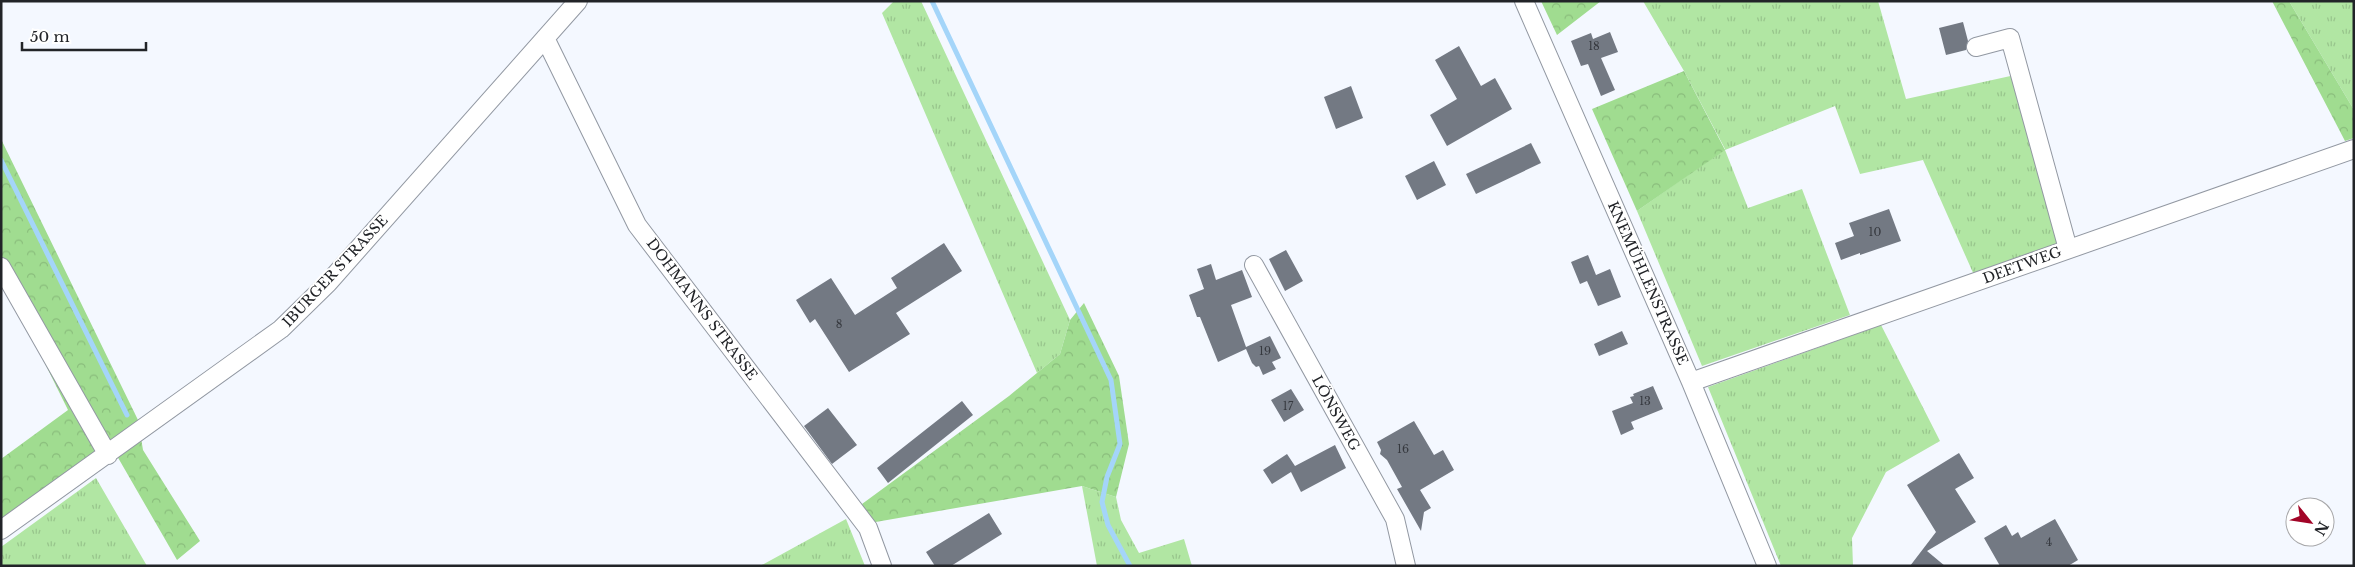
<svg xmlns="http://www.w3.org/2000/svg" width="2355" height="567" viewBox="0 0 2355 567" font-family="'Libre Baskerville',serif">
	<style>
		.grass { fill: url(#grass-tufts) }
		.forest { fill: url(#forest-crowns) }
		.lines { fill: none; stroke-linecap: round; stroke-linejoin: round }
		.stream { stroke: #a4d5f9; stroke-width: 5 }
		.building { fill: #737983 }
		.minor-casing { stroke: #9298a2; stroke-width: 20 }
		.minor { stroke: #fff; stroke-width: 18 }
		.labels { text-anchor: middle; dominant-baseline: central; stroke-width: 4; stroke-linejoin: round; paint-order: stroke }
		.number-label { font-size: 11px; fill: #36393f }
		.street-label { font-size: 14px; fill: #222428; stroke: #fff }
	</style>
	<defs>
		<pattern id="grass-tufts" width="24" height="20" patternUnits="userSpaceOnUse" patternTransform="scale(1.25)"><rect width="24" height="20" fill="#b1e6a3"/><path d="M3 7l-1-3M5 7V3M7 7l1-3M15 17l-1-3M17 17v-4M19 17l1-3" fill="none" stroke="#98c58c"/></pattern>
		<pattern id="forest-crowns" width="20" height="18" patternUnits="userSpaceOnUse" patternTransform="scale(1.25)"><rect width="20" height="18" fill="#a0dc90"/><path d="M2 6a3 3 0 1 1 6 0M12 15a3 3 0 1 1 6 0" fill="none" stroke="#8abd7c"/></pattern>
	</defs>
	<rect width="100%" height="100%" fill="#f4f8ff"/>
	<path class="grass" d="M 894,1 L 921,1 L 1070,320 L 1060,354 L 1037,373 L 882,13 Z
		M 1643,1 L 1878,1 L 1906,99 L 2015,75 L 2061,245 L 1974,275 L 1923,160 L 1860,174 L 1835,106 L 1725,150 L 1748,208 L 1802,189 L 1850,315 L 1702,366 L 1637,211 L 1725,149 L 1684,71 Z
		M 2289,1 L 2354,1 L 2354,110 Z
		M 1881,325 L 1940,441 L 1886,472 L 1852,538 L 1853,566 L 1781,566 L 1708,387 Z
		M 96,478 L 147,566 L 1,566 L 1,547 Z
		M 1082,486 L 1116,497 L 1121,520 L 1139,553 L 1184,539 L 1192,566 L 1097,566 Z
		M 846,519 L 865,566 L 760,566 Z"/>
	<path class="forest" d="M 1541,1 L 1601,1 L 1557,35 Z
		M 2272,1 L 2289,1 L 2354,110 L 2354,138 L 2345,141 Z
		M 1684,71 L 1725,150 L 1637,211 L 1592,109 Z
		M 1,139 L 138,420 L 143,450 L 200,541 L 177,560 L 109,442 L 1,520 L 1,459 L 68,410 L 11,295 L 1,266 Z
		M 1084,303 L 1119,376 L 1129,444 L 1116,497 L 1082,486 L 870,523 L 862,504 L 1009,396 L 1060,354 L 1070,320 Z"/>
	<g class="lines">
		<path class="stream" d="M 932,1 L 1111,380 L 1120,444 L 1107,477 L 1102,502 L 1108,525 L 1130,566
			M 1,160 L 127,415"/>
	</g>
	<path class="building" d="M 1963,22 L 1968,41 L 1966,50 L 1946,55 L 1939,28 Z
		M 1610,32 L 1618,52 L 1601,58 L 1615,90 L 1601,96 L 1588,64 L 1581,66 L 1571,41 L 1591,33 L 1593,39 Z
		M 1459,46 L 1481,86 L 1495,78 L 1512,109 L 1447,146 L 1430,115 L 1457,99 L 1435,60 Z
		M 1351,86 L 1363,118 L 1336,129 L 1324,97 Z
		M 1531,143 L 1541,163 L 1476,194 L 1466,174 Z
		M 1434,161 L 1446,185 L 1417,200 L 1405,176 Z
		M 1889,209 L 1901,241 L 1860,255 L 1860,253 L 1841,260 L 1835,243 L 1854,236 L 1849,223 Z
		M 944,243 L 962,271 L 896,313 L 910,334 L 849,372 L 815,319 L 810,323 L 796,300 L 831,278 L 855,315 L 897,288 L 891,278 Z
		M 1286,250 L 1303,281 L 1285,291 L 1269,259 Z
		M 1588,255 L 1596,275 L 1610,269 L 1621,297 L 1598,306 L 1587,281 L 1580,284 L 1571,262 Z
		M 1211,264 L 1216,280 L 1242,270 L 1252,297 L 1231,305 L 1246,347 L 1270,336 L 1281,358 L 1272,362 L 1276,369 L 1263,375 L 1259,366 L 1256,367 L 1252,363 L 1246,349 L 1218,362 L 1200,317 L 1197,317 L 1189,295 L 1204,289 L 1197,269 Z
		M 1622,331 L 1628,344 L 1599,356 L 1594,344 Z
		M 1653,386 L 1663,409 L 1631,422 L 1634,429 L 1621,435 L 1612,411 L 1633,403 L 1630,397 L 1634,396 L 1633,394 Z
		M 1291,389 L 1304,410 L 1284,422 L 1271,400 Z
		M 962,401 L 973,415 L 888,483 L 877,468 Z
		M 828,408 L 857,445 L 832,464 L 804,426 Z
		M 1414,421 L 1434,455 L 1443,450 L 1454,470 L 1420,490 L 1431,508 L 1424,512 L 1421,531 L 1397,489 L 1402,487 L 1387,460 L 1380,454 L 1381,450 L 1377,442 Z
		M 1335,445 L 1346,468 L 1301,492 L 1291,472 L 1272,484 L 1263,470 L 1287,454 L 1295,466 Z
		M 1959,453 L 1974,478 L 1955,489 L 1976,522 L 1927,551 L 1945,566 L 1910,566 L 1936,532 L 1907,485 Z
		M 989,513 L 1002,534 L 951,566 L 935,566 L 926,552 Z
		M 2055,519 L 2078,560 L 2068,566 L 2000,566 L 1984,538 L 2006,525 L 2012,536 L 2018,532 L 2021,538 Z"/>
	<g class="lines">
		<g class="minor-casing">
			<path id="minor" d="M 1524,1 L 1691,382 L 1767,566
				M 545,38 L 637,225 L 868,528 L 882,566
				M 1976,47 L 2010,38 L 2068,249
				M 1254,265 L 1395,519 L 1406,566
				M 1,267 L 108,455
				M 1691,382 L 2354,149
				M 1,530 L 281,329 L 328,283 L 578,1"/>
		</g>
		<use href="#minor" class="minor"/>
	</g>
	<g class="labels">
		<g class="number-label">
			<text x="1594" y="46">18</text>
			<text x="1875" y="232">10</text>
			<text x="839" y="324">8</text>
			<text x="1265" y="351">19</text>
			<text x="1645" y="401">13</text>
			<text x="1288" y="406">17</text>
			<text x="1403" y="449">16</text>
			<text x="2049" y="542">4</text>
		</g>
		<g class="street-label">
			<text transform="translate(2022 265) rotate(-20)">DEETWEG</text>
			<text transform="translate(335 271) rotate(-47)">IBURGER STRASSE</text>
			<text transform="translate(1648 283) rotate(66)">KNEMÜHLENSTRASSE</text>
			<text transform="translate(702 309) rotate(53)">DOHMANNS STRASSE</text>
			<text transform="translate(1336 413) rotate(61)">LÖNSWEG</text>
		</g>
	</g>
	<rect width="2355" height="567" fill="none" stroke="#222428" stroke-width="5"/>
	<g transform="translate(2310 522) rotate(120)"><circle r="24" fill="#ffffff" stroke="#a7a7a9"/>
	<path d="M0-4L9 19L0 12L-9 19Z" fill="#a20427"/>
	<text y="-8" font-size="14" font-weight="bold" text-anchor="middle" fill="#222428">N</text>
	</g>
	<path d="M22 42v8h124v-8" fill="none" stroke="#222428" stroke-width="2.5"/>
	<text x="30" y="42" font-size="15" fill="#222428" stroke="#ffffff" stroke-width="4" paint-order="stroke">50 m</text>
</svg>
